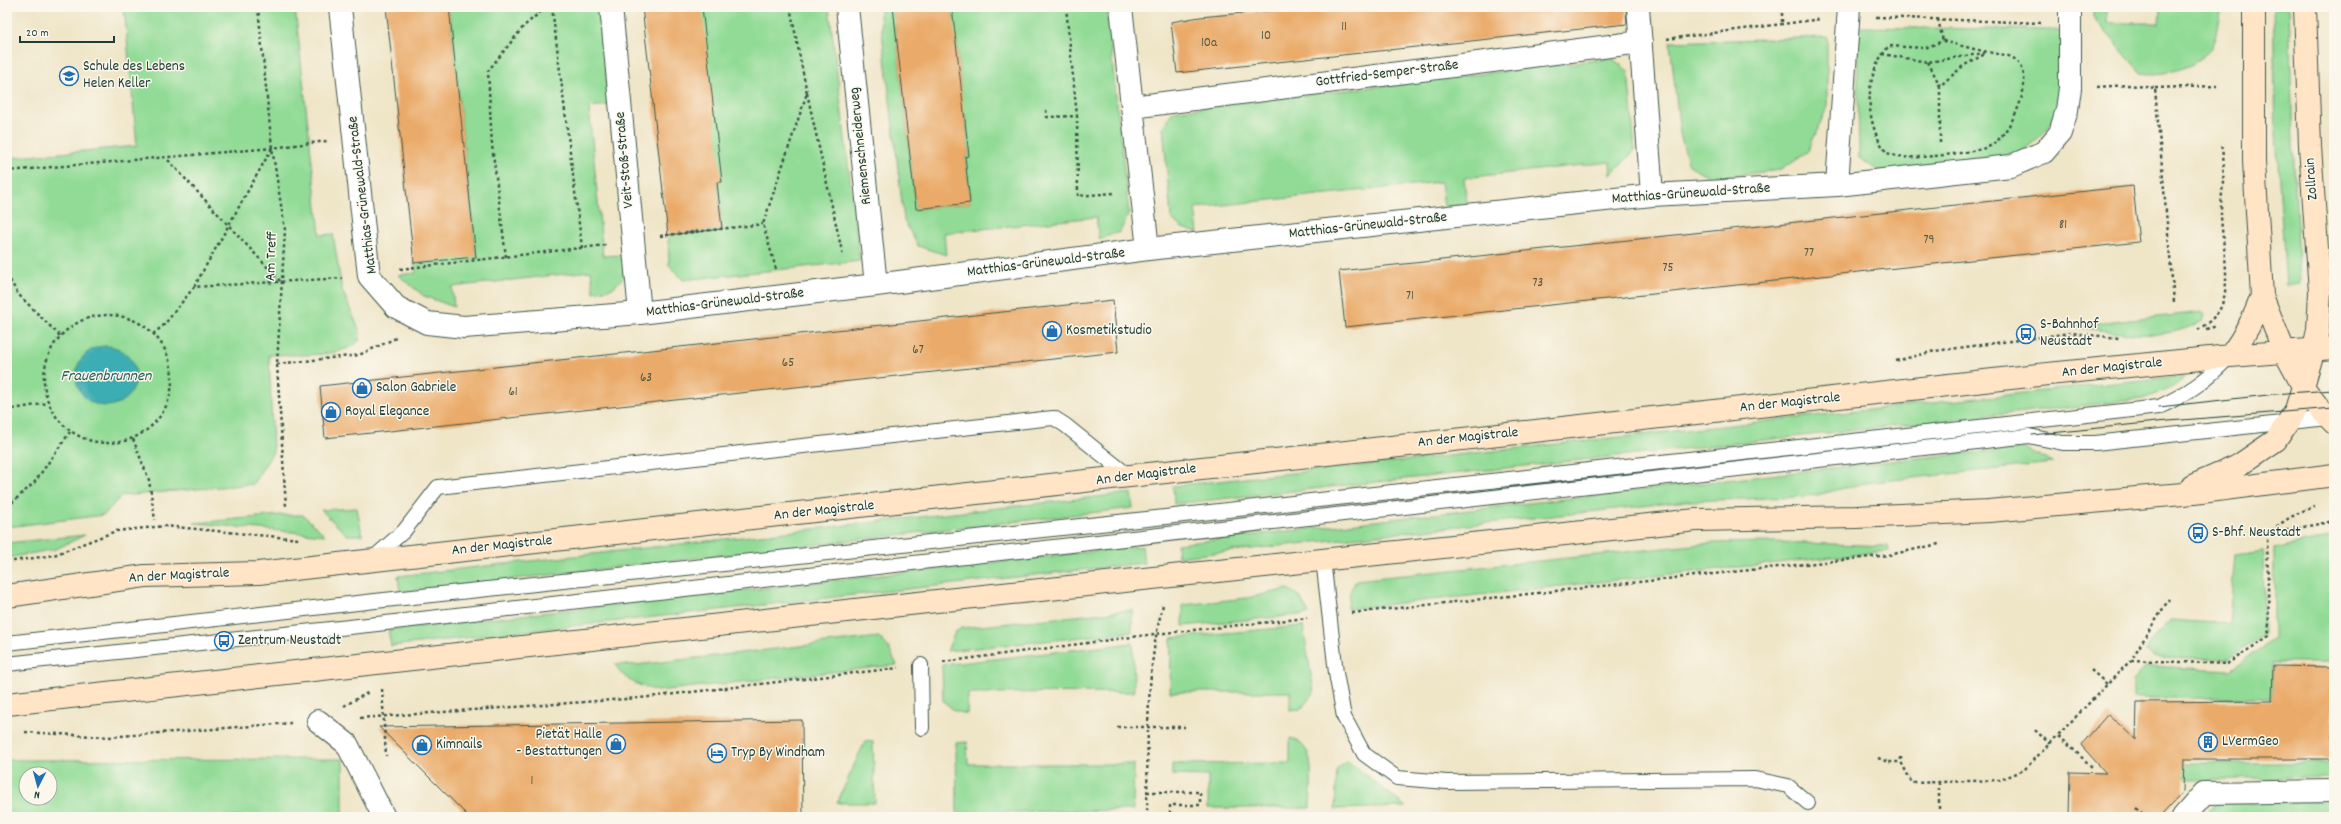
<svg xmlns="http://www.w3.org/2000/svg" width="2341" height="824" viewBox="0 0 2341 824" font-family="Dekko,sans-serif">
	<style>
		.green { fill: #92db96; stroke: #588c65; fill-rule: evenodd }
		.water { fill: #3cadb4; stroke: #2e7574 }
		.building { fill: #eaab6b }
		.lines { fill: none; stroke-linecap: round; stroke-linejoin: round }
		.lane-casing { stroke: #3e564a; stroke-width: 16 }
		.street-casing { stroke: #3e564a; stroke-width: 24 }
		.secondary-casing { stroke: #3e564a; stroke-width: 24 }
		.path { stroke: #3e564a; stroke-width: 2.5; stroke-dasharray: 3 3; stroke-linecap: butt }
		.lane { stroke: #fff; stroke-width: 14 }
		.street { stroke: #fff; stroke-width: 22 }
		.secondary { stroke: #ffe4c6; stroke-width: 22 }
		.tram { stroke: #1f3d34; stroke-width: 1 }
		.labels { text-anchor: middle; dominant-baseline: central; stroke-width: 3; stroke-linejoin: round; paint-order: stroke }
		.number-label { font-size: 13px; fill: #525842 }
		.poi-label { font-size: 15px; fill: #1f3d34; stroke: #fbf7ec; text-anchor: start }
		.street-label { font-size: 15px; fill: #1f3d34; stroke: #fbf7ec }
		.water-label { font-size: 16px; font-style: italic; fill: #285f5a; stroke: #fbf7ec }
	</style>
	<rect width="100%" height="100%" fill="#fbf7ec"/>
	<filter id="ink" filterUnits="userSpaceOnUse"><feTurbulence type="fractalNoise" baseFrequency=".025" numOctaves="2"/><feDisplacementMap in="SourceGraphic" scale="8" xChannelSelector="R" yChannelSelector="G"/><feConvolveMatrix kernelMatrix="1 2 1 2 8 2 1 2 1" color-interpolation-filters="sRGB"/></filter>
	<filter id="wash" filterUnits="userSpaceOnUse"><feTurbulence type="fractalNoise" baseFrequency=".012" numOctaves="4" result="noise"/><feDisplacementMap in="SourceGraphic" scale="16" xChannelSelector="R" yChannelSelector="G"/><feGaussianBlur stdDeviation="0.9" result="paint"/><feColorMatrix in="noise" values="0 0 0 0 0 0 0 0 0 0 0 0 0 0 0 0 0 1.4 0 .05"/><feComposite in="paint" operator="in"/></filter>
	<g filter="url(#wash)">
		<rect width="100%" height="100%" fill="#efe5c7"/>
		<path class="green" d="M 124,7 L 295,7 L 320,235 L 333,234 L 342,290 L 360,332 L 359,341 C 341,359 294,354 269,355 L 273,452 L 253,484 L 121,496 L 104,515 L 7,527 L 7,158 L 137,146 Z
			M 449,7 L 600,7 L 609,105 L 589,107 L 603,256 L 624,255 L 624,277 L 613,288 L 594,292 L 591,271 L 452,287 L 454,307 L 424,296 L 398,275 L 416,273 L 414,263 L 476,256 Z
			M 697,7 L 829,7 L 860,261 L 683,280 L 669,265 L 668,235 L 722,229 L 717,182 L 721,182 Z
			M 879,7 L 893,7 L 916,209 L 970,203 L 965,157 L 969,156 L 965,114 L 960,115 L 957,87 L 961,87 L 957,49 L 949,18 L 954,18 L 952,7 L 1106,7 L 1129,213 L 1120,232 L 1099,239 L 1096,217 L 944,233 L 946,255 L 918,246 L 904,220 Z
			M 2093,7 L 2107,7 L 2107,23 L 2159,23 L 2160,7 L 2221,7 C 2219,18 2217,32 2213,43 C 2204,67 2163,77 2141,73 L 2093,17 Z
			M 2273,7 L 2289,7 L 2293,145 L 2300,284 L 2286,286 L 2276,135 Z
			M 1857,27 L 2056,30 L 2063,33 C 2064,90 2070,122 2015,155 L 1883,174 L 1859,158 Z
			M 1827,37 L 1827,107 L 1808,151 L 1780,170 L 1711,178 L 1689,165 L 1680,134 L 1670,42 Z
			M 1612,58 L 1628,71 L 1635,150 L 1611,175 L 1610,162 L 1464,178 L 1467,204 L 1444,207 L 1441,182 L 1195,208 L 1198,233 L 1182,228 L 1171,218 L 1163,127 L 1173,111 Z
			M 2202,312 L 2205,315 L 2203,321 C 2156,345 2118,330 2068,327 Z
			M 2170,377 L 2185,378 L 2171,388 L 2143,399 L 1174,504 L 1173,486 Z
			M 2024,448 L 2053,463 L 1865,483 L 1816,495 L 1797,497 L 1688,501 L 1178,557 L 1177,544 L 1908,459 Z
			M 1131,493 L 1133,508 L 400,592 L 398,576 Z
			M 357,508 L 362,535 L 347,535 L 321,510 Z
			M 281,515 L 303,515 L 325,535 L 194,523 Z
			M 85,535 L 56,549 L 7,558 L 7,543 Z
			M 2334,536 L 2334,662 L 2272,662 L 2272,698 L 2133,698 L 2133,680 L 2146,666 L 2230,670 L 2274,639 L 2274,549 Z
			M 1775,542 L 1888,546 L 1889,551 L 1347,609 L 1350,592 L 1356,580 L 1712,543 Z
			M 1142,546 L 1144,563 L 391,646 L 388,630 Z
			M 2263,551 L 2264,635 L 2227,660 L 2163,658 L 2152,657 L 2146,651 L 2150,642 L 2170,620 L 2229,624 L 2235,555 Z
			M 1288,589 L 1300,597 L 1309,614 L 1183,626 L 1183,605 L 1247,598 Z
			M 1132,610 L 1132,632 L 947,651 L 955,632 L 962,628 Z
			M 1303,626 L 1314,693 L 1301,709 L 1290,710 L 1290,692 L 1170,692 L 1171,638 Z
			M 879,637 L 888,647 L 897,665 L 657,691 C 639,685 625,682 615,664 L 636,665 Z
			M 1133,643 L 1134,692 L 968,693 L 967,714 L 955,711 L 943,701 L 942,665 Z
			M 1290,738 C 1319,743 1310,786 1310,808 L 1208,808 L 1208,776 L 1172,775 L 1172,764 L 1290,763 Z
			M 865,741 L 873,742 L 875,803 L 837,803 Z
			M 967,742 L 968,764 L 1134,764 L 1133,810 L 957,813 L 956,743 Z
			M 343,759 L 343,817 L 7,817 L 7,760 ZM 26,774 L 50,774 L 50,798 L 26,798 Z
			M 1348,761 L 1406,807 L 1335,809 L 1337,768 Z
			M 2183,763 L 2334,763 L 2334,777 L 2188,780 L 2176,769 Z
			M 2334,801 L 2334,817 L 2203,817 L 2217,803 Z"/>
		<path class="water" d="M76 376a30 30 0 1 1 60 0a30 30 0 1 1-60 0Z"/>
		<g id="blocks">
			<path class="building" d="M 386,7 L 449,7 L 476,257 L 414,263 Z
				M 642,7 L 702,7 L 722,182 L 717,182 L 722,229 L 668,235 Z
				M 893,7 L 952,7 L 969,156 L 965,157 L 970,203 L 916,209 Z
				M 1309,7 L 1626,7 L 1627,24 L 1177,73 L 1171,22 L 1200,17 Z
				M 2133,186 L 2139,242 L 1345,327 L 1339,271 Z
				M 1113,300 L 1118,352 L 325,438 L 320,386 Z
				M 2273,666 L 2333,667 L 2333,759 L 2184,759 L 2183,792 L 2161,816 L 2069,817 L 2070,772 L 2106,773 L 2081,745 L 2108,714 L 2136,740 L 2137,702 L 2272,701 Z
				M 802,720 L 803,817 L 469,817 L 379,727 Z"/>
		</g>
	</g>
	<g filter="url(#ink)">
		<use href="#blocks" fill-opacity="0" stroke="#3e564a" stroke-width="1"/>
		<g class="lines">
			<g class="lane-casing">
				<path id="lane" d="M 1323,559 L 1336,673 L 1344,717 L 1364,754 L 1397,778 L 1447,782 L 1755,779 L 1788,786 L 1808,803
					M 371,560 L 404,531 L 438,487 L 1043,419 L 1054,418 L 1065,425 L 1130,477
					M 7,643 L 375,601 L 1156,518 L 2159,407 C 2189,393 2207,380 2230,356
					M 7,664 L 377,624 L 2029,436 L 2063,443 L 2095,443 L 2328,418
					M 921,665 L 922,728"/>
			</g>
			<g class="street-casing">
				<path id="street" d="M 340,7 L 369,276 L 396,307 L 427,323 L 464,327 L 640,313 L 876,285 L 1148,249 L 1652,195 L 1837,185 L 2011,166 L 2044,152 L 2060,133 L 2067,110 L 2070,88 L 2070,7
					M 611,7 L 640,313
					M 847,7 L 876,285
					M 1121,7 L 1148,249
					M 1638,7 L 1652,195
					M 1132,107 L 1641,42
					M 1837,185 L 1849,7
					M 318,721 L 347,744 L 384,817
					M 2183,817 L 2204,793 L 2334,791"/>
			</g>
			<g class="secondary-casing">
				<path id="secondary" d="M 2254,7 L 2254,161 L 2262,296 L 2284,351 L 2304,388 L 2319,408 L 2334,423
					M 2230,356 C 2244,337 2254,319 2262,296
					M 2192,486 L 2238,466 L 2276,440 L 2296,410 L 2314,349 L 2318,329 L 2320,292 L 2310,146 L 2305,7
					M 7,596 L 145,576 L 258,573 L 2038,375 L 2230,356 L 2334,348
					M 7,704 L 918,603 L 1696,520 L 1856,517 L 1989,511 L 2194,493 L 2334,475"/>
			</g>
			<path class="path" d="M 258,7 L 272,148 L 285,230 L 277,364 L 286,507
				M 552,7 L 582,248
				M 1066,7 L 1077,116
				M 1782,7 L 1782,25
				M 1876,17 L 2042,23
				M 1938,19 L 1943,41
				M 1667,39 L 1821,19
				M 1943,41 C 1958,45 1973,49 1988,52 C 1995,54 2005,54 2011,57 C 2042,71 2011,133 1992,145 C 1980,153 1914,159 1899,157 C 1895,156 1891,154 1887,153 C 1864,124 1863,74 1889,46 L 1925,48 Z
				M 1882,54 L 1928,62 L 1985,53
				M 1928,62 L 1940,86 L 1963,66 L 1985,54
				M 1940,86 L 1940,146
				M 2097,87 L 2128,85 L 2155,88 L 2174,302
				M 2155,88 L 2217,86
				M 807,93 L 843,256
				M 1046,110 L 1047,117 L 1077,116 L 1078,196 L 1115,193
				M 168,160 L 282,283
				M 7,171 L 272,148 L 327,141
				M 660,236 L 763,224
				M 506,257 L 492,145 L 488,71 L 524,26 L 546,7
				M 400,269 L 606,245
				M 776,269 L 763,224 L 807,93 L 790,7
				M 7,275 L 18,294 L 60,336
				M 194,287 L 272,148
				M44 379a64 64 0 1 1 128 0a64 64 0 1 1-128 0Z
				M 2206,329 L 2217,326
				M 2198,330 C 2206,324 2215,318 2220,309 C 2233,282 2221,240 2221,212 C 2221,188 2227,169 2221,145
				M 153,334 L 164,325 L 194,287 L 342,278
				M 1896,361 L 1935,351 L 2071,333 L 2119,338
				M 277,364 L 359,355 L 396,338
				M 7,410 L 48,403
				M 133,439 L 149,480 L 155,520
				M 7,507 L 34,483 L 70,432
				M 2267,534 C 2282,522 2296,512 2315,507
				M 2268,534 L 2334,521
				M 7,562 L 54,555 L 116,531 L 165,526 L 299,539
				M 1352,613 L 1889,555 L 1939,544
				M 2131,660 L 2227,664 L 2269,636 L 2267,534
				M 943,662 L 1155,634 L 1307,618
				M 2091,670 L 2107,684
				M 382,689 L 386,756
				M 344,706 L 369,692
				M 360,718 L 640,698 L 898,668
				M 1117,727 L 1185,727
				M 2035,730 L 2050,744
				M 25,732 L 108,737 L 291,723
				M 2059,736 L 2092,767
				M 1901,757 L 1901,762 L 1912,783 L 2000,780 L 2024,770 L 2131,660 L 2169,599
				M 1878,758 L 1888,762 L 1901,762
				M 1939,782 L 1939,817
				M 1147,792 L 1200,792 L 1200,805 L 1170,805 L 1170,817
				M 2136,808 L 2146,817
				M 1147,817 C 1148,748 1145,671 1163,605"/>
			<use href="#lane" class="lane"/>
			<use href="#street" class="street"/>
			<use href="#secondary" class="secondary"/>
			<path class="tram" d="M 2159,407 L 2286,393 L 2334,390
				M 2032,435 L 2156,422 L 2334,408"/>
		</g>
	</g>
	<defs>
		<g id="school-ring" transform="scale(1)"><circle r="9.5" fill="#fbf7ec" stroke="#1f6fb2" stroke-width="1.5"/><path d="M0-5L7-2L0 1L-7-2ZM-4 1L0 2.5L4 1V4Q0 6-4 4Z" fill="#1f6fb2"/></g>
		<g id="shop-ring" transform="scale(1)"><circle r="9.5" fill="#fbf7ec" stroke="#1f6fb2" stroke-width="1.5"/><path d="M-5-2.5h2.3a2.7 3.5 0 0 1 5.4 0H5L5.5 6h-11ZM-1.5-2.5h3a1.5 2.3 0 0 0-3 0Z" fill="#1f6fb2"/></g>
		<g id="bus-ring" transform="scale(1)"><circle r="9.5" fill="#fbf7ec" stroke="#1f6fb2" stroke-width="1.5"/><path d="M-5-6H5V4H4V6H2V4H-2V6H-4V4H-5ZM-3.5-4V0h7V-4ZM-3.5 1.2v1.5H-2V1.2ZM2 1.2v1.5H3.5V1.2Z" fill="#1f6fb2"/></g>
		<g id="building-ring" transform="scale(1)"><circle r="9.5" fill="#fbf7ec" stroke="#1f6fb2" stroke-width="1.5"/><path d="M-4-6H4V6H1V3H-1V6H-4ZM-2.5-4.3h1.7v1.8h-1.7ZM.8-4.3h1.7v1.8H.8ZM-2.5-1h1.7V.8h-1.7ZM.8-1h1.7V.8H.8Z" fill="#1f6fb2"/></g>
		<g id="hotel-ring" transform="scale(1)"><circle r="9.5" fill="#fbf7ec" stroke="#1f6fb2" stroke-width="1.5"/><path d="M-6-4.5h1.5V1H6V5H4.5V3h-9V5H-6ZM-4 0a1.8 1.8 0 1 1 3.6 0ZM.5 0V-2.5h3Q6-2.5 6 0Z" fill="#1f6fb2"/></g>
	</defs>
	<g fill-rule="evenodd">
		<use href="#school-ring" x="69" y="76"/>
		<use href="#shop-ring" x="1052" y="331"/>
		<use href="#bus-ring" x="2026" y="334"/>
		<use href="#shop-ring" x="362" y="388"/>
		<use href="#shop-ring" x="331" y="412"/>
		<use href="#bus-ring" x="2198" y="533"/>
		<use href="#bus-ring" x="224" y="641"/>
		<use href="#building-ring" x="2208" y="742"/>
		<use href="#shop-ring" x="616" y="744"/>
		<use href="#shop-ring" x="422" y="745"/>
		<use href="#hotel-ring" x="717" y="753"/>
	</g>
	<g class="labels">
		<g class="number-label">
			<text x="1344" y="27">11</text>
			<text x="1266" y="36">10</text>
			<text x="1209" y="43">10a</text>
			<text x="2063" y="225">81</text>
			<text x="1929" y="240">79</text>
			<text x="1809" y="253">77</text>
			<text x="1668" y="268">75</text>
			<text x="1538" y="283">73</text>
			<text x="1410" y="296">71</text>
			<text x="918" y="350">67</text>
			<text x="788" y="363">65</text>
			<text x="646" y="378">63</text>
			<text x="513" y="392">61</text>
			<text x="532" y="781">1</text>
		</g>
		<g class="poi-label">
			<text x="83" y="67">Schule des Lebens<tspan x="83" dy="17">Helen Keller</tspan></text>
			<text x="2040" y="325">S-Bahnhof<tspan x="2040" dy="17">Neustadt</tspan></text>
			<text x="1066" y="331">Kosmetikstudio</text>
			<text x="376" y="388">Salon Gabriele</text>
			<text x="345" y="412">Royal Elegance</text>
			<text x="2212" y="533">S-Bhf. Neustadt</text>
			<text x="238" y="641">Zentrum Neustadt</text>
			<text x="602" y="735" text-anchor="end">Pietät Halle<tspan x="602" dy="17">- Bestattungen</tspan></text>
			<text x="2222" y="742">LVermGeo</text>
			<text x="436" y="745">Kimnails</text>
			<text x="731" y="753">Tryp By Windham</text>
		</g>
		<g class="street-label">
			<text transform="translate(1387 74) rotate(-7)">Gottfried-Semper-Straße</text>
			<text transform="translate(861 146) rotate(-96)">Riemenschneiderweg</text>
			<text transform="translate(625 160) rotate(-95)">Veit-Stoß-Straße</text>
			<text transform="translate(2312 179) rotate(-94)">Zollrain</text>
			<text transform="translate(1691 194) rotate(-4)">Matthias-Grünewald-Straße</text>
			<text transform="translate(363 195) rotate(-97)">Matthias-Grünewald-Straße</text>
			<text transform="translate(1368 226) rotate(-6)">Matthias-Grünewald-Straße</text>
			<text transform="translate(272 256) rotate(-88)">Am Treff</text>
			<text transform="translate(1046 263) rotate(-7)">Matthias-Grünewald-Straße</text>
			<text transform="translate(725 303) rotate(-7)">Matthias-Grünewald-Straße</text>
			<text transform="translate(2112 368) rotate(-6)">An der Magistrale</text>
			<text transform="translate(1790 403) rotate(-6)">An der Magistrale</text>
			<text transform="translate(1468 438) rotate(-6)">An der Magistrale</text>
			<text transform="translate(1146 475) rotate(-7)">An der Magistrale</text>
			<text transform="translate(824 511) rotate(-6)">An der Magistrale</text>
			<text transform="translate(502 546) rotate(-6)">An der Magistrale</text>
			<text transform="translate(179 576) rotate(-3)">An der Magistrale</text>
		</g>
		<g class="water-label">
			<text x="106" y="376">Frauenbrunnen</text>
		</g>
	</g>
	<rect width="2341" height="824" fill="none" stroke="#fbf7ec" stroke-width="24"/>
	<g transform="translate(38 786) rotate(186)"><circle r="19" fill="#fbf7ec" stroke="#a3ada2"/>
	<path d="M0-3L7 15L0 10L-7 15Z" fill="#1f6fb2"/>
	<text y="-6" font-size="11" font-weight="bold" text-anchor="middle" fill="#1f3d34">N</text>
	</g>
	<path d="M20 36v6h94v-6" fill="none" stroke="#1f3d34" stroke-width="2"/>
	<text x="26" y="36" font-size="12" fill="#1f3d34" stroke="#fbf7ec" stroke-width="3" paint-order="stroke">20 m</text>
</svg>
